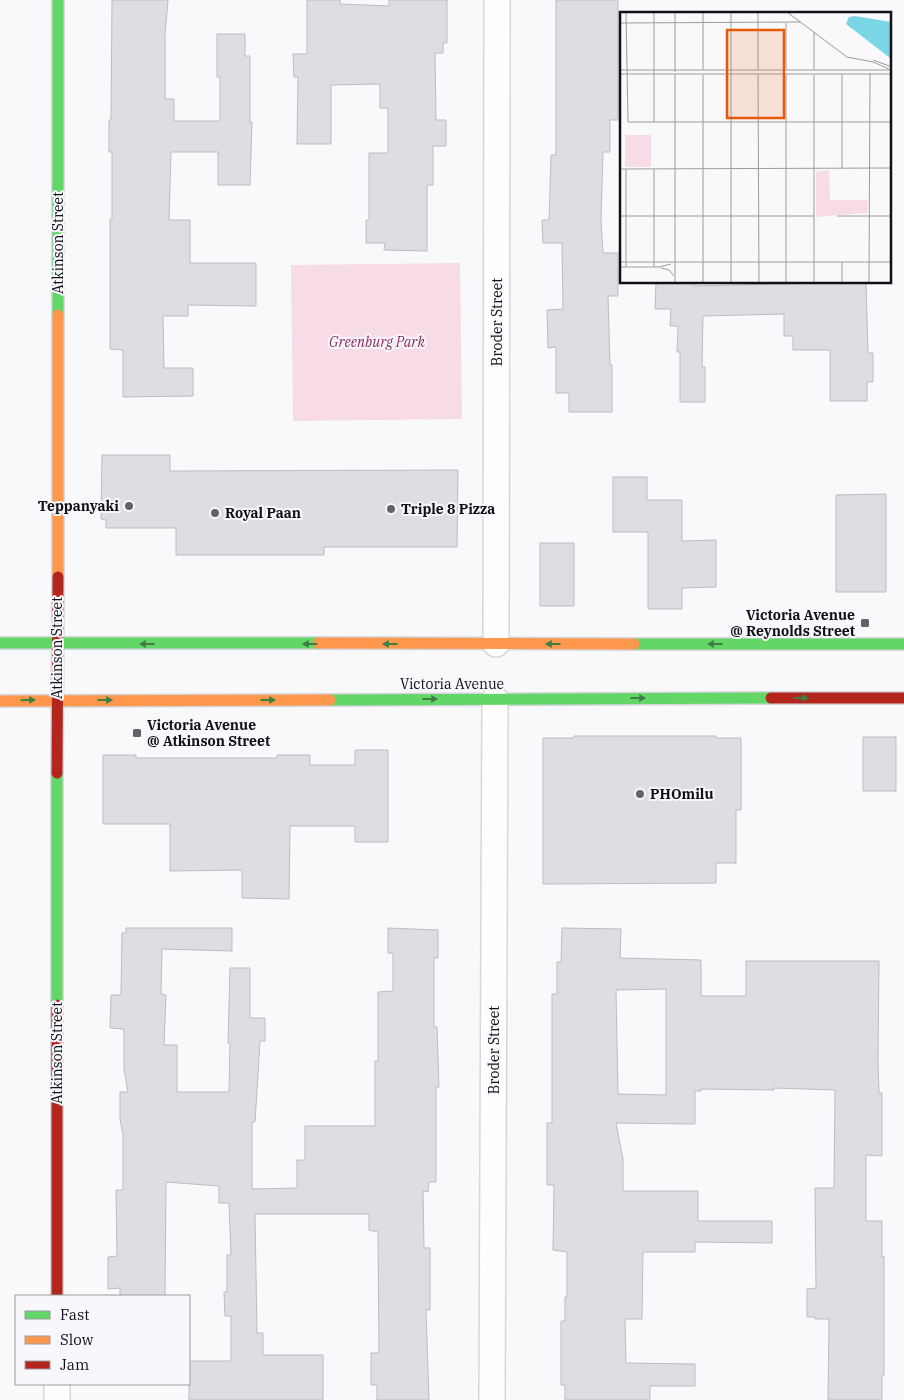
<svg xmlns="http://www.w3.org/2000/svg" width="904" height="1400" viewBox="0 0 904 1400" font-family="'IBM Plex Serif',serif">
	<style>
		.green { fill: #f7dbe7 }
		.building { fill: #dcdee3; stroke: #babdc1; fill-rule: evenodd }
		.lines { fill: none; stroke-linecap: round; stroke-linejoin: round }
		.street-casing { stroke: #d6d7db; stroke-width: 28 }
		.fast-casing { stroke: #d6d7db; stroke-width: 14 }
		.slow-casing { stroke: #d6d7db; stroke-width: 14 }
		.jam-casing { stroke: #d6d7db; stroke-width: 14 }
		.street { stroke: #fefefe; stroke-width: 25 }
		.fast { stroke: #63d668; stroke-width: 11 }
		.slow { stroke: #ff974d; stroke-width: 11 }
		.jam { stroke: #b3261e; stroke-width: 11 }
		.oneway { fill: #3e7d44 }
		.poi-dot { fill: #626267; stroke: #f8f8fc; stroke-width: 2 }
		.labels { text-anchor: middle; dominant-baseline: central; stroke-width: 4; stroke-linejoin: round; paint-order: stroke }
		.street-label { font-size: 14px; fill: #101117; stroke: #f8f8fc }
		.park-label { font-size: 14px; font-style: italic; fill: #8d295e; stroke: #f8f8fc }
		.poi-label { font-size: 14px; font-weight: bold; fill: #101117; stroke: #f8f8fc; text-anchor: start }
		.inset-road { fill: none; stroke: #9c9ca0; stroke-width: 1 }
		.view { fill: #e8590c; fill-opacity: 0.15; stroke: #e8590c; stroke-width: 2.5 }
		.inset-edge { fill: none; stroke: #101117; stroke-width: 2.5 }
	</style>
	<rect width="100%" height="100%" fill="#f9f9fb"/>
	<path class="green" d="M 460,263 L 462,419 L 293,421 L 291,265 Z"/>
	<path class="building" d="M 112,0 L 168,0 L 165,35 L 165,99 L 174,99 L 174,121 L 220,121 L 220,77 L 217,77 L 217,34 L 245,34 L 245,56 L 250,56 L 250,122 L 252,122 L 250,185 L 218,185 L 218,152 L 171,152 L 169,220 L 190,220 L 190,263 L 256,263 L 256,306 L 188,305 L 188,316 L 163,316 L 164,368 L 193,368 L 193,396 L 123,397 L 123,350 L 110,349 L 110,219 L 112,219 L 112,152 L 109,152 L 109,120 L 111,120 Z
		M 307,0 L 340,0 L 340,4 L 389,6 L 389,0 L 447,0 L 447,43 L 443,43 L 443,53 L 435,53 L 436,120 L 446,120 L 446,146 L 433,146 L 433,185 L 427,185 L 427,251 L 384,250 L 385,243 L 366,243 L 366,220 L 369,220 L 369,153 L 388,153 L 388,108 L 380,108 L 380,84 L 331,85 L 331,144 L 297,144 L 298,77 L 294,77 L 293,54 L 307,54 Z
		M 556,0 L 618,0 L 618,120 L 610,120 L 610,152 L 603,152 L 601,220 L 603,253 L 618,253 L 618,296 L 608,296 L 610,365 L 612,365 L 612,412 L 569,412 L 569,393 L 556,393 L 556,347 L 548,348 L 547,310 L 563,309 L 562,243 L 543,243 L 542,220 L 549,220 L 551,155 L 556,155 Z
		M 656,282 L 694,282 L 694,286 L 866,282 L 868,353 L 873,353 L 873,382 L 867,382 L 867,401 L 830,401 L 830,350 L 793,350 L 793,336 L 784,336 L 784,314 L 703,316 L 702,367 L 705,367 L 705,402 L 680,402 L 680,352 L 677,352 L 678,326 L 670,326 L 671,309 L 655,309 Z
		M 102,455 L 170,455 L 170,471 L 458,470 L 457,547 L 324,547 L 324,555 L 176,555 L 176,528 L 106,528 L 106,520 L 101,519 Z
		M 613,477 L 647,477 L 647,500 L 682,500 L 682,541 L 716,540 L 716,587 L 682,588 L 682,609 L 648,609 L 648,532 L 613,532 Z
		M 886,494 L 886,592 L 836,592 L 836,495 Z
		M 540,543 L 574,543 L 574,606 L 540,606 Z
		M 574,736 L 716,736 L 716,738 L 741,738 L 741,810 L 736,810 L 736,863 L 716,863 L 716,883 L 543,884 L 543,738 L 574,738 Z
		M 863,737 L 896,737 L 896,791 L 863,791 Z
		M 355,750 L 388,750 L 388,842 L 355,842 L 355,826 L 290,826 L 289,899 L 242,898 L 242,870 L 170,871 L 170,824 L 103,824 L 103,755 L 136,755 L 136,758 L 277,758 L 277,755 L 310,755 L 310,765 L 355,765 Z
		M 126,928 L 232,928 L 232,951 L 162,949 L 161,994 L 166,995 L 164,1045 L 177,1045 L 177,1092 L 229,1092 L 230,1043 L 228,1043 L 230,968 L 250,968 L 250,1018 L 265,1018 L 265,1041 L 260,1041 L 255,1122 L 252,1122 L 252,1189 L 297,1188 L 297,1160 L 305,1160 L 305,1126 L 375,1126 L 375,1061 L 378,1061 L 378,992 L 393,991 L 393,953 L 388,953 L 388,928 L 438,930 L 438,958 L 434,958 L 434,1027 L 437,1027 L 439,1087 L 436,1087 L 436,1182 L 429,1182 L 428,1192 L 423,1191 L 424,1248 L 430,1248 L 430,1310 L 426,1310 L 429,1400 L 377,1400 L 377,1385 L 371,1385 L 371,1353 L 379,1353 L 378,1232 L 369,1230 L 369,1214 L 255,1214 L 257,1333 L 263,1333 L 263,1355 L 323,1355 L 323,1400 L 189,1400 L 189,1361 L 231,1361 L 231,1316 L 225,1316 L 224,1292 L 227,1292 L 227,1255 L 231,1255 L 229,1203 L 219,1203 L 219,1186 L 166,1182 L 165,1296 L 120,1296 L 120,1288 L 108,1289 L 108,1257 L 117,1256 L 116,1190 L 123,1190 L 123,1135 L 120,1119 L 120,1092 L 128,1092 L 124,1069 L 124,1029 L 110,1028 L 111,995 L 120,995 L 121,993 L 122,933 L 126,933 Z
		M 562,928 L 621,929 L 620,958 L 701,960 L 701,996 L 746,996 L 746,961 L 879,961 L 878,1060 L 879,1093 L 882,1093 L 882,1156 L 866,1155 L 866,1221 L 882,1221 L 882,1257 L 884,1256 L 884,1375 L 882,1375 L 882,1400 L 828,1400 L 829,1319 L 815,1319 L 815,1317 L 807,1317 L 807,1289 L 816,1288 L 815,1188 L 834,1188 L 835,1090 L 774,1088 L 774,1090 L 701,1089 L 701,1091 L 695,1091 L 695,1124 L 616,1123 L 623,1159 L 623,1191 L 698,1191 L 698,1221 L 772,1221 L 772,1243 L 695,1242 L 695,1252 L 643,1252 L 642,1319 L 625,1319 L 626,1363 L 695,1364 L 695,1386 L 650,1386 L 650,1400 L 565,1400 L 565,1385 L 561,1385 L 561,1321 L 565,1321 L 565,1297 L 567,1297 L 567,1252 L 553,1250 L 554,1185 L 547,1185 L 547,1123 L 552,1123 L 552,994 L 557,994 L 557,962 L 561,962 ZM 666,989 L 666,1095 L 618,1094 L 616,990 Z"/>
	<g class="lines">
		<g class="street-casing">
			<path id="street" d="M 496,644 L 497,0
				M 57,1400 L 57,1384
				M 492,1400 L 495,699"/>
		</g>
		<g class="fast-casing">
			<path id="fast" d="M 58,315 L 58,0
				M 0,643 L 318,643
				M 634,644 L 904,644
				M 330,700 L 771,698
				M 57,1005 L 57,773"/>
		</g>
		<g class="slow-casing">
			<path id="slow" d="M 58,577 L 58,315
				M 318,643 L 634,644
				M 0,701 L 330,700"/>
		</g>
		<g class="jam-casing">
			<path id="jam" d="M 771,698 L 904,698
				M 57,773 L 58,577
				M 57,1296 L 57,1005"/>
		</g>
		<use href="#street" class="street"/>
		<use href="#fast" class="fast"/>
		<use href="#slow" class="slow"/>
		<use href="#jam" class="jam"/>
	</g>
	<defs><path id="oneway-solid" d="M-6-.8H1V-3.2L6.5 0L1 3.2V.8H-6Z" transform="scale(1.25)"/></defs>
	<g class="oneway">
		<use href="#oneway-solid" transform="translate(147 644) rotate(180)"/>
		<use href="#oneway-solid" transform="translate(310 644) rotate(180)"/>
		<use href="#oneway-solid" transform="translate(390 644) rotate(180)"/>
		<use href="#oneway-solid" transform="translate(553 644) rotate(180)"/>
		<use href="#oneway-solid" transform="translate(715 644) rotate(180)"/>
		<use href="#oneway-solid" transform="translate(638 698)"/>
		<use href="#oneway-solid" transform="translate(801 698)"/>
		<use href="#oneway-solid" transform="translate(430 699)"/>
		<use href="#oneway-solid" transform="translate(28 700) rotate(-1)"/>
		<use href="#oneway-solid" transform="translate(105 700)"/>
		<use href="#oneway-solid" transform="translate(268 700)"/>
	</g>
	<g class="poi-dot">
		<circle cx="129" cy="506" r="5"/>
		<circle cx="391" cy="509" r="5"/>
		<circle cx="215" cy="513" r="5"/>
		<rect x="860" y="618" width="10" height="10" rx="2.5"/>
		<rect x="132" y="728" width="10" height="10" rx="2.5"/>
		<circle cx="640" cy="794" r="5"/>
	</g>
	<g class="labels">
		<g class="street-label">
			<text transform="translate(58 243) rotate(-90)">Atkinson Street</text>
			<text transform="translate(497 322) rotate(-90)">Broder Street</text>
			<text transform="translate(57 648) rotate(-90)">Atkinson Street</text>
			<text x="452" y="684">Victoria Avenue</text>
			<text transform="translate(494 1050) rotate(-90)">Broder Street</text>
			<text transform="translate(57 1053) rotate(-90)">Atkinson Street</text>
		</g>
		<g class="park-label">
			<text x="377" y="342">Greenburg Park</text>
		</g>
		<g class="poi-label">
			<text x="119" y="506" text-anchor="end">Teppanyaki</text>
			<text x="401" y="509">Triple 8 Pizza</text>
			<text x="225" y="513">Royal Paan</text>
			<text x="855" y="615" text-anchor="end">Victoria Avenue<tspan x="855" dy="16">@ Reynolds Street</tspan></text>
			<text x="147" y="725">Victoria Avenue<tspan x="147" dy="16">@ Atkinson Street</tspan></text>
			<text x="650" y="794">PHOmilu</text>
		</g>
	</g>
	<g transform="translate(620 12)">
		<rect width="271" height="271" fill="#f9f9fb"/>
		<path d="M 5,123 L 31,123 L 31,155 L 5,155 ZM 209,158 L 210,188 L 248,188 L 247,201 L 196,205 L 196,160 Z" fill="#f7dbe7"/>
		<path d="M 235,4 L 271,10 L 270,46 L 226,12 L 229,5 Z" fill="#7ad5e5"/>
		<path class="inset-road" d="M 6,0 L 8,110 L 272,110M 83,0 L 83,58M 111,0 L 111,271M 138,0 L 138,58M 167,0 L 227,45 L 253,50 L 269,57M 0,11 L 180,10M 166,11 L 166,57M 194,20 L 194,58M 253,48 L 272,55M 0,58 L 272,58M 55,60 L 55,0M 0,62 L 272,62M 138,62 L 139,271M 222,62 L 222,156M 166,63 L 166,271M 34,110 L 34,0M 0,157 L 272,156M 6,157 L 6,255M 0,204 L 194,204M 217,204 L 272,204M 0,250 L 272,250M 0,255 L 39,255 L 51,252M 34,255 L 34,157M 41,256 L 49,258 L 54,264M 55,271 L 55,62M 83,271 L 83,63M 194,271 L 194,63M 222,271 L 222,250M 249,271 L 250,61"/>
		<path class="view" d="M 107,18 L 164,18 L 164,106 L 107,106 Z"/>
		<rect width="271" height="271" class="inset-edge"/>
	</g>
	<rect x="15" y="1295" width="175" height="90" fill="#f8f8fc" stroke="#9b9ca0"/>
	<rect x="25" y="1311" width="25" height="8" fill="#63d668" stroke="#9b9ca0"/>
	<text x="60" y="1320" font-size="15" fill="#101117">Fast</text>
	<rect x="25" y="1336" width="25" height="8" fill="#ff974d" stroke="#9b9ca0"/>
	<text x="60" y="1345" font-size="15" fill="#101117">Slow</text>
	<rect x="25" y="1361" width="25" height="8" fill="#b3261e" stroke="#9b9ca0"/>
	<text x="60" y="1370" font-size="15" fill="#101117">Jam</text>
</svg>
